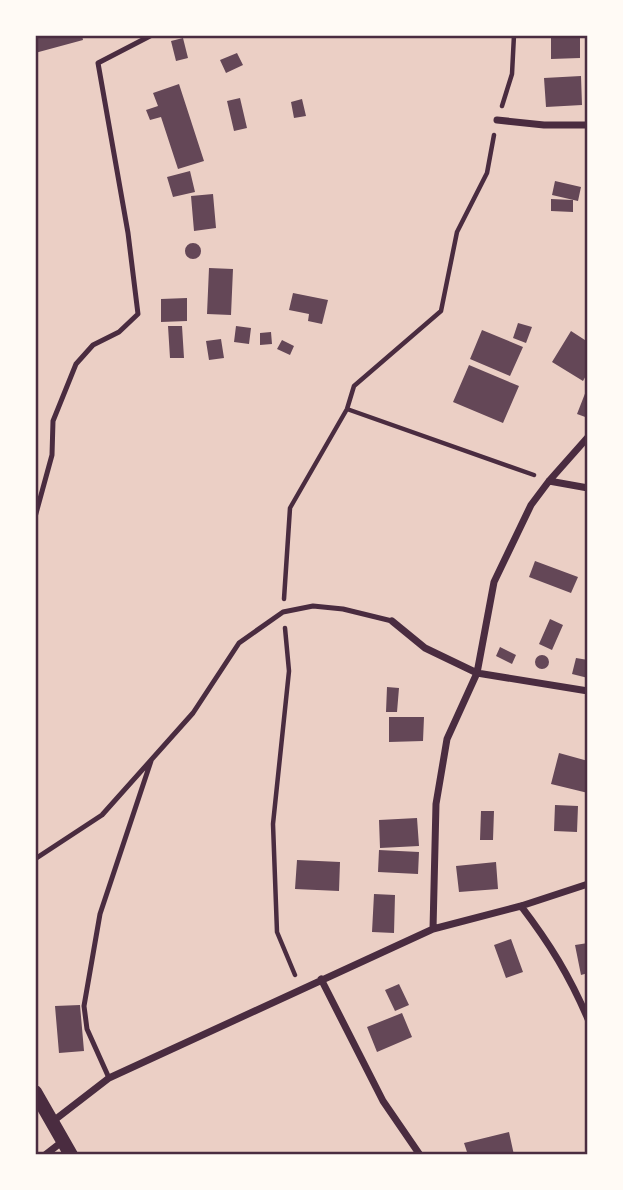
<svg xmlns="http://www.w3.org/2000/svg" width="623" height="1190" viewBox="0 0 623 1190" font-family="Literata,serif">
	<style>
		.green { fill: #ebcfc5 }
		.building { fill: #644757 }
		.lines { fill: none; stroke-linecap: round; stroke-linejoin: round }
		.path { stroke: #4a2c40; stroke-width: 4.5 }
		.service { stroke: #4a2c40; stroke-width: 5 }
		.minor { stroke: #4a2c40; stroke-width: 7 }
		.secondary { stroke: #4a2c40; stroke-width: 14 }
		.neatline { fill: none; stroke: #4a2c40; stroke-width: 2.5 }
	</style>
	<rect width="100%" height="100%" fill="#f7e1d7"/>
	<path class="green" d="M 35,35 L 588,35 L 588,1155 L 35,1155 Z"/>
	<path class="building" d="M 35,35 L 82,35 L 83,40 L 35,53 Z
		M 551,35 L 580,35 L 580,58 L 551,59 Z
		M 183,38 L 188,58 L 176,61 L 171,41 Z
		M 237,53 L 243,65 L 226,73 L 220,60 Z
		M 581,76 L 582,105 L 546,107 L 544,78 Z
		M 179,84 L 204,161 L 178,169 L 161,117 L 150,120 L 146,110 L 158,106 L 153,93 Z
		M 240,98 L 247,128 L 234,131 L 227,101 Z
		M 302,99 L 306,116 L 294,118 L 291,102 Z
		M 190,171 L 195,192 L 173,197 L 167,177 Z
		M 555,181 L 581,187 L 578,201 L 552,195 Z
		M 213,194 L 216,228 L 194,231 L 191,196 Z
		M 551,199 L 573,200 L 573,212 L 551,211 Z
		M185 251a8 8 0 1 1 16 0a8 8 0 1 1-16 0Z
		M 209,268 L 233,269 L 231,315 L 207,314 Z
		M 293,293 L 328,300 L 322,324 L 308,321 L 309,314 L 289,310 Z
		M 187,298 L 187,321 L 161,322 L 161,299 Z
		M 518,323 L 532,327 L 526,343 L 513,338 Z
		M 168,326 L 182,326 L 184,358 L 170,358 Z
		M 236,326 L 251,328 L 249,344 L 234,342 Z
		M 482,330 L 523,347 L 510,376 L 470,359 Z
		M 571,331 L 588,342 L 588,372 L 583,381 L 552,362 Z
		M 271,332 L 272,344 L 260,345 L 260,333 Z
		M 221,339 L 224,358 L 209,360 L 206,341 Z
		M 282,340 L 294,346 L 290,355 L 277,349 Z
		M 469,365 L 519,386 L 503,423 L 453,402 Z
		M 586,391 L 588,391 L 588,418 L 577,414 Z
		M 535,561 L 578,577 L 571,593 L 529,577 Z
		M 550,619 L 563,625 L 552,650 L 539,644 Z
		M 500,647 L 516,655 L 512,664 L 496,656 Z
		M535 662a7 7 0 1 1 14 0a7 7 0 1 1-14 0Z
		M 576,658 L 588,660 L 588,678 L 572,674 Z
		M 387,687 L 399,688 L 397,712 L 386,712 Z
		M 389,717 L 424,717 L 423,741 L 389,742 Z
		M 559,753 L 588,761 L 588,793 L 551,784 Z
		M 555,805 L 578,806 L 577,832 L 554,831 Z
		M 481,811 L 494,811 L 493,840 L 480,840 Z
		M 417,818 L 419,846 L 380,848 L 379,820 Z
		M 379,850 L 419,852 L 418,874 L 378,872 Z
		M 297,860 L 340,862 L 339,891 L 295,889 Z
		M 496,862 L 498,889 L 459,892 L 456,866 Z
		M 374,894 L 395,895 L 394,933 L 372,932 Z
		M 511,939 L 523,972 L 506,978 L 494,945 Z
		M 588,943 L 588,973 L 581,975 L 575,945 Z
		M 399,984 L 409,1005 L 395,1011 L 385,990 Z
		M 80,1005 L 84,1051 L 59,1053 L 55,1006 Z
		M 402,1013 L 412,1037 L 377,1052 L 367,1027 Z
		M 509,1132 L 514,1155 L 468,1155 L 464,1143 Z"/>
	<g class="lines">
		<path class="path" d="M 502,106 L 512,74 L 514,35
			M 347,409 L 534,475
			M 284,599 L 290,508 L 347,409 L 354,386 L 441,311 L 457,232 L 487,173 L 494,135
			M 285,628 L 289,671 L 273,824 L 277,932 L 295,975"/>
		<path class="service" d="M 35,517 L 52,455 L 53,421 L 76,364 L 93,345 L 119,332 L 138,314 L 128,233 L 98,63 L 152,35
			M 35,859 L 102,815 L 193,713 L 239,643 L 283,612 L 313,606 L 343,609 L 392,621
			M 109,1078 L 87,1029 L 84,1006 L 100,914 L 151,761"/>
		<path class="minor" d="M 497,120 L 544,125 L 588,125
			M 549,481 L 588,488
			M 392,621 L 425,648 L 477,673 L 588,691
			M 521,906 C 550,944 569,975 588,1019
			M 433,929 L 436,804 L 447,739 L 477,673 L 494,582 L 531,505 L 549,481 L 588,437
			M 321,979 L 383,1101 L 420,1155
			M 52,1122 L 109,1078 L 433,929 L 521,906 L 588,884
			M 45,1155 L 63,1141"/>
		<path class="secondary" d="M 35,1092 L 71,1155"/>
	</g>
	<rect width="623" height="1190" fill="none" stroke="#fffaf5" stroke-width="74"/>
	<rect x="37" y="37" width="549" height="1116" class="neatline"/>
</svg>
